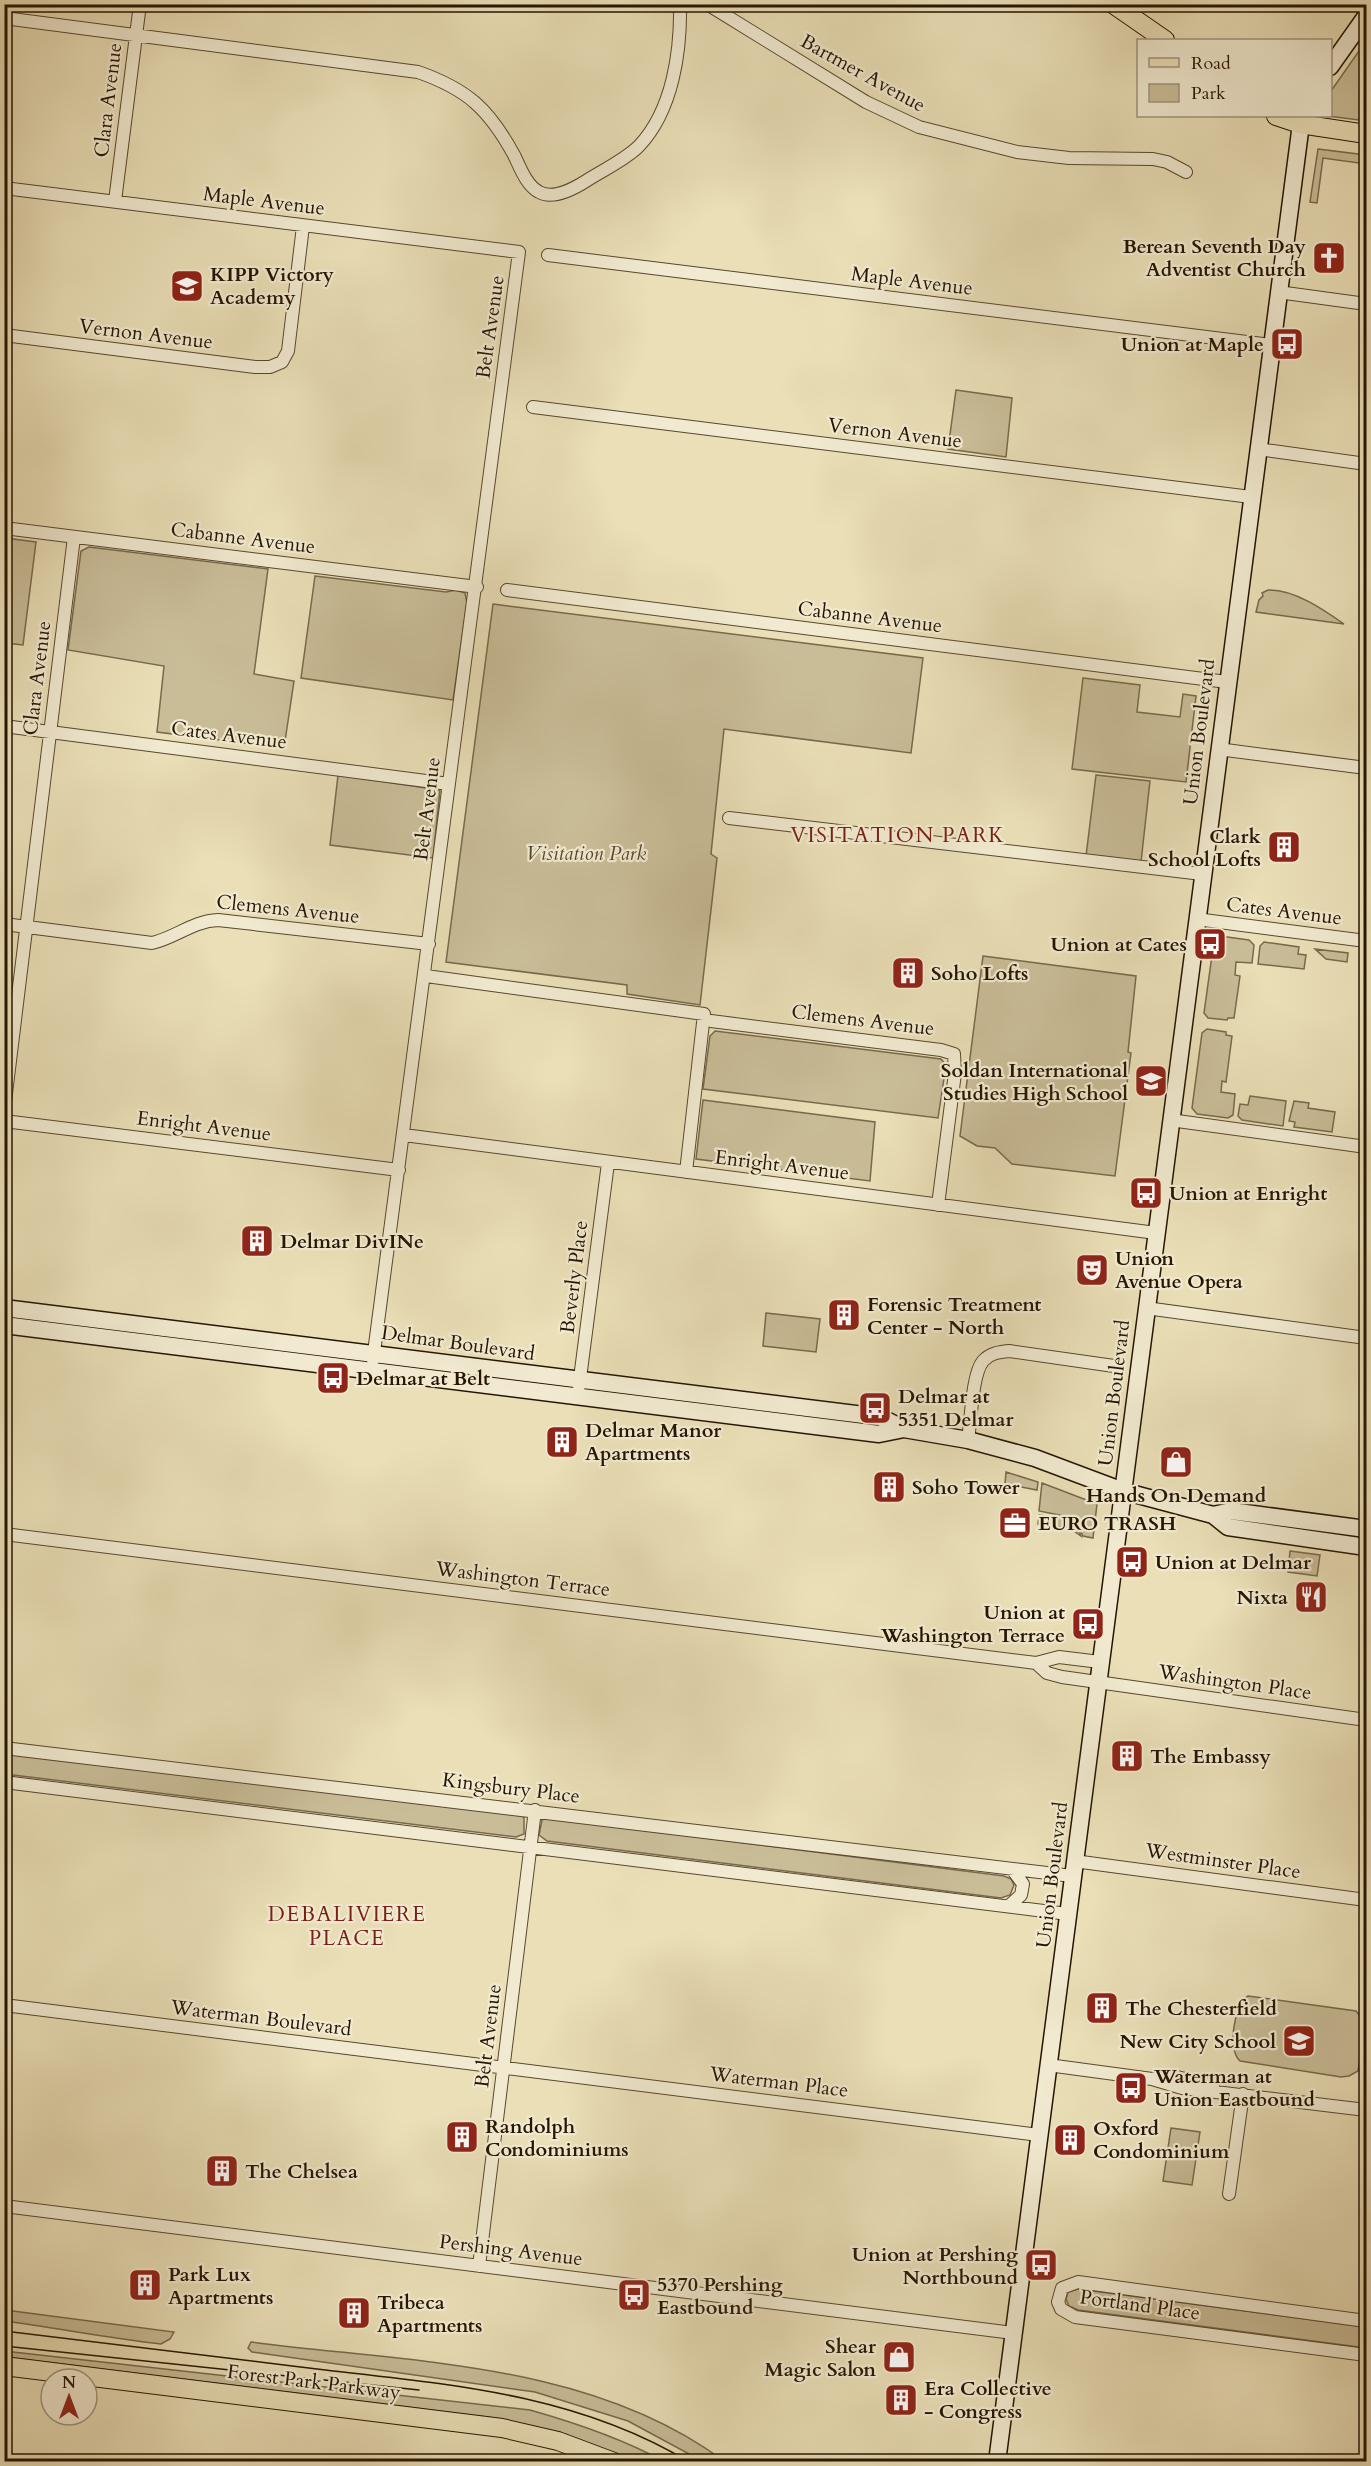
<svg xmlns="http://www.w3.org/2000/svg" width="1371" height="2466" viewBox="0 0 1371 2466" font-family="Cardo,serif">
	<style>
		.green { fill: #c9bd98; stroke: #78694c; stroke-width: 1.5 }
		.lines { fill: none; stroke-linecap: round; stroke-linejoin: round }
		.minor-casing { stroke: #57482e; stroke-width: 14 }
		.secondary-casing { stroke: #261501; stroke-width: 19 }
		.primary-casing { stroke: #261501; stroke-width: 20 }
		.minor { stroke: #f1ead0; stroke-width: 12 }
		.secondary { stroke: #f1ead0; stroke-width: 16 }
		.primary { stroke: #eadfb7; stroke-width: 18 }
		.tram { stroke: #261501; stroke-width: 1.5 }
		.labels { text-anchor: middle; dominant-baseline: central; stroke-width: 4.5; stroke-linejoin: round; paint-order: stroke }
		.street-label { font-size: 20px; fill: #261501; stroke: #f1ead0 }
		.poi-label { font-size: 20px; font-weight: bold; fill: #261501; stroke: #f1ead0; text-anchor: start }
		.park-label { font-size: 20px; font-style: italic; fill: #57472e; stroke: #f1ead0 }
		.neighbourhood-label { font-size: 21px; letter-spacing: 1.5px; fill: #7a1f14; stroke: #f1ead0 }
	</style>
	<rect width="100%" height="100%" fill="#eadfb7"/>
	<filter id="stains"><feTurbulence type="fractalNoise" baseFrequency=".00333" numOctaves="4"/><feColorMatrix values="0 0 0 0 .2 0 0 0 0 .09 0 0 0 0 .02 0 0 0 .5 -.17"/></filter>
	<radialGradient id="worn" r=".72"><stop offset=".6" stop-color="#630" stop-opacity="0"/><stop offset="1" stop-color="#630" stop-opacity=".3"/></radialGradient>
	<path class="green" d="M 1361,48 L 1366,52 L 1366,121 L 1328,116 L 1330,116 L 1331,91 Z
		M 1318,149 L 1366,155 L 1366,164 L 1323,158 L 1317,203 L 1310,202 Z
		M 956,390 L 1012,398 L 1006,457 L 948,449 Z
		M 5,538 L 36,542 L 23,645 L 5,643 Z
		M 89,547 L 268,569 L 254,674 L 294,681 L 284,748 L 157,732 L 164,666 L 68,650 L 81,551 Z
		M 315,576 L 446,592 L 456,590 L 465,593 L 467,603 L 453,700 L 301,678 Z
		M 1268,590 C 1294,589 1324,610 1344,624 L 1256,612 L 1259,600 L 1263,596 L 1262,593 Z
		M 493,604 L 923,658 L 911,753 L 724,729 L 711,854 L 717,858 L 700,1005 L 627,994 L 627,985 L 446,962 Z
		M 1083,678 L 1140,685 L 1137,712 L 1180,717 L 1183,694 L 1196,696 L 1186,782 L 1072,769 Z
		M 338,775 L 440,790 L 433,858 L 330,845 Z
		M 1096,775 L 1150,781 L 1141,862 L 1086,856 Z
		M 1220,936 L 1249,940 L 1254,945 L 1252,963 L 1236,962 L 1235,975 L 1240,976 L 1234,1018 L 1228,1018 L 1227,1020 L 1208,1018 L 1204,1013 L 1214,941 Z
		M 1264,942 L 1299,947 L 1298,954 L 1306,955 L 1304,969 L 1258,964 L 1260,946 Z
		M 1315,949 L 1348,953 L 1347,962 L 1326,959 Z
		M 983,956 L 1136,976 L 1128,1052 L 1131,1053 L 1115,1176 L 1012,1164 L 995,1148 L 977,1146 L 960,1136 Z
		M 1207,1029 L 1226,1032 L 1226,1035 L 1232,1036 L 1226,1082 L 1222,1081 L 1221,1092 L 1235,1094 L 1233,1115 L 1228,1118 L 1197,1114 L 1192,1108 L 1202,1033 Z
		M 715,1031 L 941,1059 L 946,1065 L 938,1118 L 703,1089 L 710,1036 Z
		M 1250,1096 L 1286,1101 L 1283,1126 L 1242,1120 L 1238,1116 L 1240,1104 L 1248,1105 Z
		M 703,1100 L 875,1122 L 870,1181 L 696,1159 Z
		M 1294,1101 L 1309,1103 L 1308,1108 L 1335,1112 L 1332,1132 L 1294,1127 L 1295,1122 L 1289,1121 Z
		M 766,1313 L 820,1319 L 816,1352 L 763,1346 Z
		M 1006,1472 L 1038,1482 L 1037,1490 L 1005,1484 Z
		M 1042,1483 L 1097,1504 L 1093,1538 L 1083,1536 L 1074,1518 L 1039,1511 Z
		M 1039,1515 L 1074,1520 L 1081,1536 L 1074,1531 L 1073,1523 L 1067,1524 L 1067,1528 L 1038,1524 Z
		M 1290,1551 L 1320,1555 L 1317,1576 L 1288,1572 Z
		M 5,1753 L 519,1815 L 524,1817 L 524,1834 L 516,1837 L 5,1774 Z
		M 546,1818 L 1004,1876 L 1011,1879 L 1014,1885 L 1010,1895 L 1001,1898 L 547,1841 L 539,1835 L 542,1820 Z
		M 1248,1996 L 1356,2011 L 1365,2022 L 1358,2071 L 1349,2076 L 1341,2077 L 1240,2061 C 1227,2050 1234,2004 1248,1996 Z
		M 1171,2128 L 1200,2132 L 1192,2185 L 1163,2181 Z
		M 1078,2289 L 1366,2327 L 1366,2348 L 1078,2310 L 1069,2306 L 1066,2299 L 1068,2292 Z
		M 5,2310 L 174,2332 L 170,2339 L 161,2344 C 108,2338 57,2328 5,2321 Z
		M 251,2342 C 410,2363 589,2361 724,2461 L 702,2461 L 628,2421 L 535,2392 L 252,2352 L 248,2348 Z
		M 4,2351 L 530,2410 C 576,2423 621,2438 663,2461 L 633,2461 L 565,2434 L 494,2418 L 5,2357 Z"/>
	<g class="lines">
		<g class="minor-casing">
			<path id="minor" d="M 707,4 L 866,102 L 919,127 L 1017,152 L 1069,158 L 1153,159 L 1167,162 L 1186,172
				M 4,18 L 418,72 C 467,89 489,109 514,155 C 520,167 526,185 539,192 C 553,200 575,188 586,181 C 603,170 625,160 639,146 C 673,110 681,51 680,4
				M 4,188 L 519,252 L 373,1360
				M 115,201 L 140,4
				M 548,255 L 1271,345
				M 1278,292 L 1366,304
				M 4,335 L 255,367 L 270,367 L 282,362 L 288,351 L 303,226
				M 533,407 L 1251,497
				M 1258,449 L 1366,464
				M 4,528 L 477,587
				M 507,590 L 1227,682
				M 4,726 L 449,784
				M 1218,749 L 1366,768
				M 729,818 L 1202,874
				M 1196,919 L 1366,941
				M 4,924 L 152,943 C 175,938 193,921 218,920 L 429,944
				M 426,976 L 704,1014 L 686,1172
				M 711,1021 L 941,1050 L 954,1054 L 955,1073 L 938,1205
				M 4,1110 L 74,537
				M 1170,1120 L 1366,1147
				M 4,1121 L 399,1170
				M 404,1135 L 1156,1233
				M 1146,1308 L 1366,1338
				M 579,1386 L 608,1163
				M 968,1440 C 971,1421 972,1374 983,1361 C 990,1353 999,1352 1009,1351 L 1114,1366
				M 4,1534 L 1036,1663
				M 1036,1663 L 1047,1673 L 1062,1677 L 1366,1720
				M 1036,1663 L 1059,1657 L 1100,1662
				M 4,1748 L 1072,1876
				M 4,1782 L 1068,1914
				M 1074,1861 L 1366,1900
				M 1009,1906 L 1021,1895 L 1023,1884 L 1012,1869
				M 4,2005 L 1039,2135
				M 1048,2065 L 1152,2079 L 1177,2077 L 1213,2086
				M 1152,2079 L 1182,2088 L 1366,2110
				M 1229,2194 L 1243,2094
				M 4,2206 L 1013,2333
				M 479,2266 L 535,1810
				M 1366,2321 L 1078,2282 L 1062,2288 L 1058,2302 L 1061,2309 L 1075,2317 L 1366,2355"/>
		</g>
		<g class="secondary-casing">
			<path id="secondary" d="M 1330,67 L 1366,16
				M 4,1308 L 880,1417 L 904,1429 L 968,1440 L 1035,1458 L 1123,1491 L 1213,1515 L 1228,1527 L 1366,1547
				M 4,1325 L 879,1434 L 904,1429
				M 1213,1515 L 1231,1511 L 1366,1529
				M 997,2462 L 1302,116"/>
		</g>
		<g class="primary-casing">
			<path id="primary" d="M 1113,4 L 1165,40
				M 1276,116 L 1300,124 L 1366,134
				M 4,2366 L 502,2428 L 558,2441 L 614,2462"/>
		</g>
		<use href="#minor" class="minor"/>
		<use href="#secondary" class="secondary"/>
		<use href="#primary" class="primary"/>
		<path class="tram" d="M 4,2331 C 109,2344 213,2356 317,2369 C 446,2384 575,2393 689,2462
			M 4,2346 L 419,2390"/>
	</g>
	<defs>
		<g id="church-square" transform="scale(1.725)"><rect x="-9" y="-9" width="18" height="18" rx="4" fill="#8f2418" stroke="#f1ead0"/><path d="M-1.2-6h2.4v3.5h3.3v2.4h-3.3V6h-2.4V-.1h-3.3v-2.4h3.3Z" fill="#fff"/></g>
		<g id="school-square" transform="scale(1.725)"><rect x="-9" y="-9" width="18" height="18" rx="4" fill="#8f2418" stroke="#f1ead0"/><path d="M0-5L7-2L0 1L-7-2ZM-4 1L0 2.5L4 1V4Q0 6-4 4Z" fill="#fff"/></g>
		<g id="bus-square" transform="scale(1.725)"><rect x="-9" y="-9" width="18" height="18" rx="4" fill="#8f2418" stroke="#f1ead0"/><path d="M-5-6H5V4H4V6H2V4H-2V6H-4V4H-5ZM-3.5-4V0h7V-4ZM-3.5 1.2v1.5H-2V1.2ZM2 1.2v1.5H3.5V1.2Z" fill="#fff"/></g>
		<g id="building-square" transform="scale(1.725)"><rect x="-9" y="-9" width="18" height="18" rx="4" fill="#8f2418" stroke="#f1ead0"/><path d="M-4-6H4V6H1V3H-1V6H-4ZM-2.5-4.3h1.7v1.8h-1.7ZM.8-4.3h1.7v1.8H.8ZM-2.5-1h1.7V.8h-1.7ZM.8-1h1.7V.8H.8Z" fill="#fff"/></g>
		<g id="theatre-square" transform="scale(1.725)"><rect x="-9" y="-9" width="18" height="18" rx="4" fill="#8f2418" stroke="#f1ead0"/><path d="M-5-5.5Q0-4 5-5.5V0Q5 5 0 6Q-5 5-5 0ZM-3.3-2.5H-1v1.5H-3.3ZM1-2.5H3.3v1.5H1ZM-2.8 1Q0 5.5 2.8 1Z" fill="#fff"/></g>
		<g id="shop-square" transform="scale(1.725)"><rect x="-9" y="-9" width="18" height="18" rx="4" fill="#8f2418" stroke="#f1ead0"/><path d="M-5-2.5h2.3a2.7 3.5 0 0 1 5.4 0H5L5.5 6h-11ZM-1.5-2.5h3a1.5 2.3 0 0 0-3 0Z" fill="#fff"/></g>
		<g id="office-square" transform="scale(1.725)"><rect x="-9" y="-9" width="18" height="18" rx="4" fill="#8f2418" stroke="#f1ead0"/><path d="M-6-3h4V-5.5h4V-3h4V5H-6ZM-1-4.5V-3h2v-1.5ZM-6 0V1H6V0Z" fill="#fff"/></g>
		<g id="restaurant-square" transform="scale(1.725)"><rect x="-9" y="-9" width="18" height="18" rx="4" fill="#8f2418" stroke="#f1ead0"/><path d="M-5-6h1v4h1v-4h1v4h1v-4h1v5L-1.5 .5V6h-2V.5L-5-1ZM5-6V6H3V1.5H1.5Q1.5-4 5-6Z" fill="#fff"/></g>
	</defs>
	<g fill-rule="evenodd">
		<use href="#church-square" x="1329" y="258"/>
		<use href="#school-square" x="187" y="286"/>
		<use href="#bus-square" x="1287" y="344"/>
		<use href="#building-square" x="1284" y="847"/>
		<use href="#bus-square" x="1210" y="944"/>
		<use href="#building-square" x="908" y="973"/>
		<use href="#school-square" x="1151" y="1081"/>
		<use href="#bus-square" x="1146" y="1193"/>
		<use href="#building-square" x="257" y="1241"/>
		<use href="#theatre-square" x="1092" y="1270"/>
		<use href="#building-square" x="844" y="1315"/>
		<use href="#bus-square" x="333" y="1378"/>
		<use href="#bus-square" x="875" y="1408"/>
		<use href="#building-square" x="562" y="1442"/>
		<use href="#shop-square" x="1176" y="1462"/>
		<use href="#building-square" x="889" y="1487"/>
		<use href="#office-square" x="1015" y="1523"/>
		<use href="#bus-square" x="1132" y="1562"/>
		<use href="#restaurant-square" x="1311" y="1597"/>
		<use href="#bus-square" x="1088" y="1624"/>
		<use href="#building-square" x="1127" y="1756"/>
		<use href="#building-square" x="1102" y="2008"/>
		<use href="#school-square" x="1299" y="2041"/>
		<use href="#bus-square" x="1131" y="2088"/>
		<use href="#building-square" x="462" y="2137"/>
		<use href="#building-square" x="1070" y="2140"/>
		<use href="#building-square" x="222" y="2171"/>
		<use href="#bus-square" x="1041" y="2265"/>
		<use href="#building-square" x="145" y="2285"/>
		<use href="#bus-square" x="634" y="2295"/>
		<use href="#building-square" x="354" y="2313"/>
		<use href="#shop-square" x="899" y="2357"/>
		<use href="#building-square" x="901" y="2400"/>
	</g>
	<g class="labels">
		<g class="street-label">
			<text transform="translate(863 73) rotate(29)">Bartmer Avenue</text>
			<text transform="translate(108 100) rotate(-83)">Clara Avenue</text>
			<text transform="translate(264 201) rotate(7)">Maple Avenue</text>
			<text transform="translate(912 281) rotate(7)">Maple Avenue</text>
			<text transform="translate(490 327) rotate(-82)">Belt Avenue</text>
			<text transform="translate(146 334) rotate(7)">Vernon Avenue</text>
			<text transform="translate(895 433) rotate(7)">Vernon Avenue</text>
			<text transform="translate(243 538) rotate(7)">Cabanne Avenue</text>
			<text transform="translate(870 617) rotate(7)">Cabanne Avenue</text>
			<text transform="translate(37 678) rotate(-83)">Clara Avenue</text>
			<text transform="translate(1199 732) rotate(-83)">Union Boulevard</text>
			<text transform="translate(229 735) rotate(7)">Cates Avenue</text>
			<text transform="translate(427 809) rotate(-83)">Belt Avenue</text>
			<text transform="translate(288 909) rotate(6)">Clemens Avenue</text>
			<text transform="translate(1284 911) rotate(7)">Cates Avenue</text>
			<text transform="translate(863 1020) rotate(7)">Clemens Avenue</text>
			<text transform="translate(204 1126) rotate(7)">Enright Avenue</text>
			<text transform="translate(782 1165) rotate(7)">Enright Avenue</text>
			<text transform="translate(574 1277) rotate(-83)">Beverly Place</text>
			<text transform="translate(458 1343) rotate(8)">Delmar Boulevard</text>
			<text transform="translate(1114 1393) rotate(-83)">Union Boulevard</text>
			<text transform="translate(523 1579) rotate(7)">Washington Terrace</text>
			<text transform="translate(1235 1682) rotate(8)">Washington Place</text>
			<text transform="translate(511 1788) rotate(7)">Kingsbury Place</text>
			<text transform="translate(1223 1861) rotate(8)">Westminster Place</text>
			<text transform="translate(1052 1875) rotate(-83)">Union Boulevard</text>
			<text transform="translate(261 2018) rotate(7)">Waterman Boulevard</text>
			<text transform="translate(488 2036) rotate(-83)">Belt Avenue</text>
			<text transform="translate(779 2082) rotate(7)">Waterman Place</text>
			<text transform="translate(511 2250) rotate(7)">Pershing Avenue</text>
			<text transform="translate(1140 2305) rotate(8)">Portland Place</text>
			<text transform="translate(314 2382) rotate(7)">Forest Park Parkway</text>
		</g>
		<g class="poi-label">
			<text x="1306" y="246" text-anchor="end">Berean Seventh Day<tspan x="1306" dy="23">Adventist Church</tspan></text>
			<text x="210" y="274">KIPP Victory<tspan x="210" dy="23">Academy</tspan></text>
			<text x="1264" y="344" text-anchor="end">Union at Maple</text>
			<text x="1261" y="836" text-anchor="end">Clark<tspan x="1261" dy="23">School Lofts</tspan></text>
			<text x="1187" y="944" text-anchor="end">Union at Cates</text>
			<text x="931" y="973">Soho Lofts</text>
			<text x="1128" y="1070" text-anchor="end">Soldan International<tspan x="1128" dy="23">Studies High School</tspan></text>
			<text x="1169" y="1193">Union at Enright</text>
			<text x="280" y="1241">Delmar DivINe</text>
			<text x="1115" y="1258">Union<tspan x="1115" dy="23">Avenue Opera</tspan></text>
			<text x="867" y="1304">Forensic Treatment<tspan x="867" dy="23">Center - North</tspan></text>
			<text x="356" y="1378">Delmar at Belt</text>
			<text x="898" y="1396">Delmar at<tspan x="898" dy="23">5351 Delmar</tspan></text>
			<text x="585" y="1430">Delmar Manor<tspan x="585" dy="23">Apartments</tspan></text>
			<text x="912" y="1487">Soho Tower</text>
			<text x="1176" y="1495" text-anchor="middle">Hands On Demand</text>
			<text x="1038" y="1523">EURO TRASH</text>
			<text x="1155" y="1562">Union at Delmar</text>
			<text x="1288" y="1597" text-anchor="end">Nixta</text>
			<text x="1065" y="1612" text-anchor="end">Union at<tspan x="1065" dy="23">Washington Terrace</tspan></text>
			<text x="1150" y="1756">The Embassy</text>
			<text x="1125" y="2008">The Chesterfield</text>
			<text x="1276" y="2041" text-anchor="end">New City School</text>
			<text x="1154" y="2076">Waterman at<tspan x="1154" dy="23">Union Eastbound</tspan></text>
			<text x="485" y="2126">Randolph<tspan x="485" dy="23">Condominiums</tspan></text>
			<text x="1093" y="2128">Oxford<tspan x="1093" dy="23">Condominium</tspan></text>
			<text x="245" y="2171">The Chelsea</text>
			<text x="1018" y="2254" text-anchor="end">Union at Pershing<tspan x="1018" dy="23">Northbound</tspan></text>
			<text x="168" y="2274">Park Lux<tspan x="168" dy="23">Apartments</tspan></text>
			<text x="657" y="2284">5370 Pershing<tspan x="657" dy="23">Eastbound</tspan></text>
			<text x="377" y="2302">Tribeca<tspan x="377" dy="23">Apartments</tspan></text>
			<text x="876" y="2346" text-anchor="end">Shear<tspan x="876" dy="23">Magic Salon</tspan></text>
			<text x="924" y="2388">Era Collective<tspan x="924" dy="23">- Congress</tspan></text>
		</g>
		<g class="park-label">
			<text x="586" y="853">Visitation Park</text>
		</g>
		<g class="neighbourhood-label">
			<text x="898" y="835">VISITATION PARK</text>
			<text x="347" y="1914">DEBALIVIERE<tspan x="347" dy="24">PLACE</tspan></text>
		</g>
	</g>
	<rect width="1371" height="2466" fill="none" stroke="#eadfb7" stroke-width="24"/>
	<rect x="6" y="6" width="1359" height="2454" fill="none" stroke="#261501" stroke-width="3"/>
	<rect x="12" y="12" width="1347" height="2442" fill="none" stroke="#261501" stroke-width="1.5"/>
	<rect x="1137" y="39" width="195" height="78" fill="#f1ead0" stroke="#a0957d" stroke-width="1.5"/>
	<rect x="1149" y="58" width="30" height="9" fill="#eadfb7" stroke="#a0957d" stroke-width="1.5"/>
	<text x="1191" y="69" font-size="18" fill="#261501">Road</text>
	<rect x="1149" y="84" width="30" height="18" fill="#c9bd98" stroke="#a0957d" stroke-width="1.5"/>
	<text x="1191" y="99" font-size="18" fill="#261501">Park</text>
	<g transform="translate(69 2397)"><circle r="28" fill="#f1ead0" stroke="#a0957d" stroke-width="1.5"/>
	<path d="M0-4.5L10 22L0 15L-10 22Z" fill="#8f2418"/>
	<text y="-9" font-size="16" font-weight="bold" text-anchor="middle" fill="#261501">N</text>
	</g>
	<rect width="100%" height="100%" filter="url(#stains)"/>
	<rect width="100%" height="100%" fill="url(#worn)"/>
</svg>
